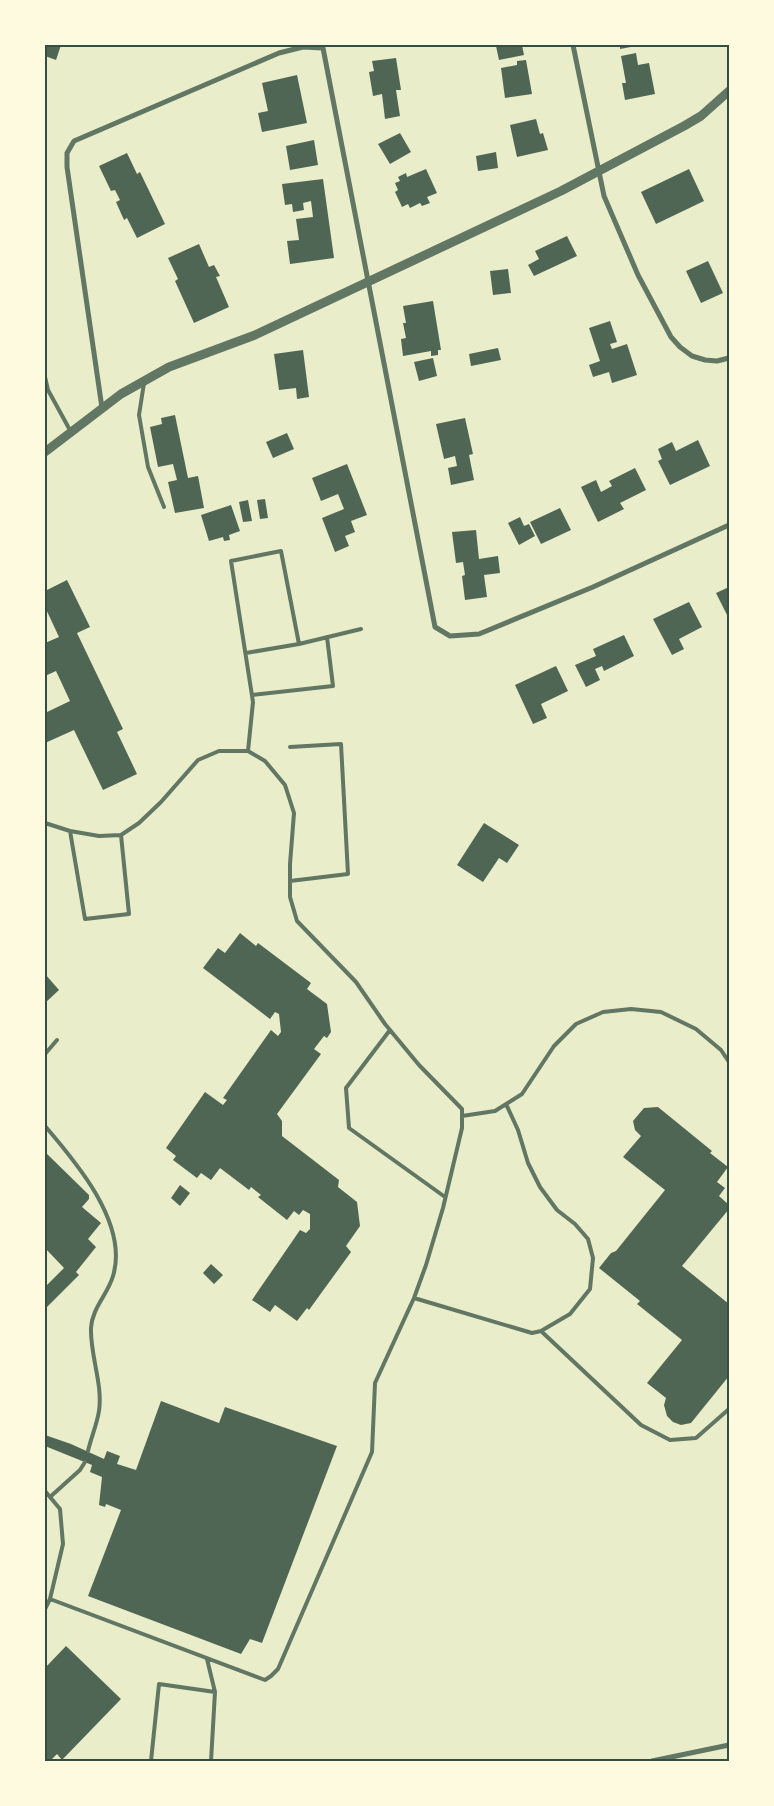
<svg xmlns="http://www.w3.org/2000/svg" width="774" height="1806" viewBox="0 0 774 1806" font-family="Overpass,sans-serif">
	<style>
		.building { fill: #4f6655 }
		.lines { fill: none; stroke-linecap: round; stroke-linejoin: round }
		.service { stroke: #617663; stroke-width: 4 }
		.minor { stroke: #617663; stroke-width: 5 }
		.tertiary { stroke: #617663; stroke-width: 9 }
		.neatline { fill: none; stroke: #344e41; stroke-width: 2 }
	</style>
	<rect width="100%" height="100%" fill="#e9edc9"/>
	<path class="building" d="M 45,45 L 61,45 L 56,60 L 45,56 Z
		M 501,45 L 522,45 L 524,55 L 499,60 L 496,46 Z
		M 620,45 L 636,45 L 636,46 L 620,49 Z
		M 636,53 L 638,65 L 649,63 L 655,94 L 625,100 L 622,83 L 626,83 L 621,56 Z
		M 396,58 L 401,90 L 396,90 L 400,116 L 385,119 L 382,94 L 373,96 L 369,72 L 374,71 L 372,61 Z
		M 526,60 L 532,94 L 505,98 L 501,68 L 517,65 L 517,61 Z
		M 297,75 L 307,123 L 262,132 L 258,113 L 268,111 L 262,83 Z
		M 536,119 L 540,134 L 543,133 L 548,150 L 517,157 L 510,125 Z
		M 400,133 L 411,152 L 390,164 L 378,144 Z
		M 314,140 L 318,165 L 290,170 L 286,146 Z
		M 496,152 L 498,168 L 478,171 L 476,156 Z
		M 127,153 L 137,174 L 140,172 L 165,224 L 137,238 L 127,218 L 124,220 L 116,202 L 120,200 L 115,190 L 111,191 L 99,166 Z
		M 426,169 L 437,193 L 427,197 L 430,203 L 422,206 L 420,203 L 410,208 L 408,204 L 402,207 L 395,192 L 398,190 L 395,183 L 400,181 L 398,177 L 406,173 L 407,177 Z
		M 689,169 L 704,201 L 656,224 L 641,192 Z
		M 323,179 L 334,258 L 290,264 L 287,241 L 299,240 L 296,219 L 313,217 L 311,201 L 303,203 L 304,210 L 293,212 L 292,204 L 285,205 L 282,184 Z
		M 567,236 L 577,256 L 534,276 L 528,265 L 539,259 L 535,251 Z
		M 199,244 L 209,267 L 214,265 L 220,276 L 216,277 L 229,307 L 194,323 L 175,281 L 178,279 L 168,258 Z
		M 708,261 L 723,293 L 701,303 L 686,271 Z
		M 508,269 L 511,293 L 493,295 L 490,271 Z
		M 433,301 L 441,350 L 438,350 L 438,355 L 431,356 L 431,351 L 403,356 L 401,339 L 406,338 L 403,323 L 406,323 L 403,306 Z
		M 610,321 L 617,342 L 610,344 L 612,349 L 627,344 L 637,375 L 612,383 L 609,372 L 593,377 L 589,365 L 600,361 L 589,328 Z
		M 498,348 L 501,360 L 471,366 L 469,354 Z
		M 303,350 L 309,397 L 297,399 L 296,388 L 279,390 L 274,354 Z
		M 433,358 L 437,376 L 419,381 L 414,362 Z
		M 175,415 L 188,478 L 198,476 L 204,508 L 175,513 L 168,482 L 177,480 L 173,464 L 158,467 L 150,427 L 162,424 L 161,418 Z
		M 465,418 L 473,454 L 469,455 L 474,480 L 451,485 L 448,468 L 457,466 L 455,456 L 444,459 L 436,424 Z
		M 287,433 L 294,449 L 273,458 L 266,442 Z
		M 698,440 L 710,466 L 670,485 L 658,461 L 662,459 L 658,449 L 672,442 L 676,451 Z
		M 347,464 L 367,515 L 351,521 L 355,532 L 345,536 L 349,546 L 335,552 L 322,518 L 344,509 L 338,494 L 321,501 L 312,478 Z
		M 635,468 L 646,490 L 620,503 L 624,509 L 598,522 L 581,487 L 596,480 L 601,492 L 612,486 L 609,481 Z
		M 265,499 L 268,518 L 260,519 L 257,500 Z
		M 248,500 L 252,521 L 243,522 L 239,502 Z
		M 231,505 L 240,531 L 229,535 L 230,540 L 224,541 L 223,537 L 209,541 L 201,515 Z
		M 560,508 L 571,530 L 541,544 L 530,522 Z
		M 520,517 L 524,526 L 529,524 L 535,536 L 519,545 L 508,523 Z
		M 476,530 L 479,559 L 498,556 L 500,573 L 484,575 L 487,597 L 465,600 L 462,576 L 465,575 L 463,562 L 456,563 L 452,532 Z
		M 67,580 L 90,627 L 77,633 L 123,729 L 117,732 L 137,774 L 103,790 L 74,730 L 45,743 L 45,713 L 70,701 L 56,671 L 45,676 L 45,643 L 59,637 L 45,607 L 45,591 Z
		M 729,587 L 729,619 L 716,593 Z
		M 689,602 L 702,627 L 679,639 L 684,649 L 672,655 L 653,619 Z
		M 624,635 L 634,656 L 604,671 L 602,666 L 595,669 L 600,680 L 586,687 L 575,665 L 596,656 L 593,649 Z
		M 556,666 L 568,691 L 541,704 L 547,718 L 533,724 L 515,685 Z
		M 484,823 L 519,845 L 507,863 L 499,858 L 483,882 L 457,865 Z
		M 240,933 L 256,946 L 258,943 L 311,983 L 307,989 L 327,1004 L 331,1032 L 327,1038 L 324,1036 L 314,1049 L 321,1054 L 277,1114 L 282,1121 L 282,1136 L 339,1180 L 338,1187 L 357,1202 L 360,1226 L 346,1246 L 351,1252 L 309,1310 L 307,1308 L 297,1321 L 275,1305 L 270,1312 L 252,1300 L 300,1230 L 306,1233 L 310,1229 L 310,1214 L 303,1210 L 299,1215 L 294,1211 L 287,1220 L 258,1197 L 261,1195 L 251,1187 L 249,1190 L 220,1168 L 211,1180 L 201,1173 L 197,1178 L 173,1160 L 176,1156 L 166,1148 L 205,1092 L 223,1105 L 227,1100 L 223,1098 L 271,1030 L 278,1036 L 281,1032 L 279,1014 L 275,1012 L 270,1019 L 203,968 L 218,948 L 225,953 Z
		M 45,974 L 59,990 L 45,1003 Z
		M 658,1107 L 712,1151 L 710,1153 L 728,1167 L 717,1182 L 725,1188 L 719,1196 L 729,1205 L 729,1209 L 682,1266 L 729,1304 L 729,1376 L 691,1423 L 681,1425 L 673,1422 L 667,1416 L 664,1405 L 666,1398 L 647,1383 L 682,1340 L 637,1304 L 640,1301 L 599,1268 L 611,1253 L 616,1251 L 665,1190 L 623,1157 L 641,1136 L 635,1130 L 633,1121 L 644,1108 Z
		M 45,1152 L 89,1195 L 89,1199 L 82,1207 L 101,1223 L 88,1239 L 96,1247 L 76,1272 L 79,1275 L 45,1309 L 45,1287 L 64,1268 L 45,1248 Z
		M 180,1185 L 190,1193 L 180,1206 L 171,1198 Z
		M 211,1264 L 223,1275 L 214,1284 L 203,1273 Z
		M 161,1401 L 219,1423 L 225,1407 L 337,1446 L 262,1643 L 250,1639 L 241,1654 L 88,1596 L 121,1510 L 106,1504 L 105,1507 L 99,1505 L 102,1477 L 90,1472 L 92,1465 L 45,1446 L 45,1435 L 71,1444 L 104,1459 L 107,1451 L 120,1456 L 117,1464 L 136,1470 Z
		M 66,1646 L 121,1699 L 62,1760 L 57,1754 L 52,1759 L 55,1761 L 45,1761 L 45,1668 Z"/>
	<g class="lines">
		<path class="service" d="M 45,377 L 48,390 L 71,432
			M 144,383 L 139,415 L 148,467 L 164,507
			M 246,653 L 299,644 L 361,629
			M 252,695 L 333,686 L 327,637
			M 290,747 L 341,744 L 348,874 L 290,881
			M 248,751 L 253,702 L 231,561 L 281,551 L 299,644
			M 45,823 L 70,831 L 99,836 L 121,835 L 139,823 L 161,802 L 198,760 L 219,751 L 248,751 L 265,761 L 285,785 L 294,813 L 290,864 L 290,897 L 297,921 L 356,982 L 385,1024 L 419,1065 L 462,1109 L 462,1128 L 443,1208 L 426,1265 L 414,1298 L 375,1383 L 372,1452 L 278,1669 L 271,1676 L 265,1680 L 50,1599
			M 70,831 L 85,919 L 129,914 L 121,835
			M 390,1030 L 346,1088 L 349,1128 L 445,1197
			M 45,1054 L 57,1040
			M 462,1116 L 495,1111 L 522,1094 L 554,1046 L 576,1024 L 603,1012 L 631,1009 L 661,1012 L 696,1029 L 721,1050 L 729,1062
			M 45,1126 C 76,1162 129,1224 113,1276 C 108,1294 92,1308 91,1328 C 90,1355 103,1384 99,1411 C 97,1424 91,1438 88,1451
			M 414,1298 L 532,1333 L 541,1331 L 570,1314 L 590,1289 L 593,1258 L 588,1239 L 575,1224 L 557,1210 L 540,1187 L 528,1163 L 518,1130 L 506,1104
			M 541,1331 L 641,1425 L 670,1440 L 696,1438 L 729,1409
			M 45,1491 L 60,1509 L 63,1544 L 50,1599 L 45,1609
			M 50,1497 L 80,1470 L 85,1462
			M 207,1659 L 215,1692 L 211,1761
			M 151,1761 L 159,1684 L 215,1692"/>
		<path class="minor" d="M 573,45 L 604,196 L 638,275 L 671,337 L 680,347 L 692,356 L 705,360 L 717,361 L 729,358
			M 102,408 L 67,167 L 67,153 L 74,141 L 279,53 L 303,47 L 323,48 L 435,627 L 450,636 L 479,634 L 593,587 L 729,525
			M 652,1761 L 729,1745"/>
		<path class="tertiary" d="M 45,452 L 121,394 L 169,367 L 255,335 L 561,191 L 684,126 L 701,116 L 729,91"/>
	</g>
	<rect width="774" height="1806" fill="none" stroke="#fefae0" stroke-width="92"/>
	<rect x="46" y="46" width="682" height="1714" class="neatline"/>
</svg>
